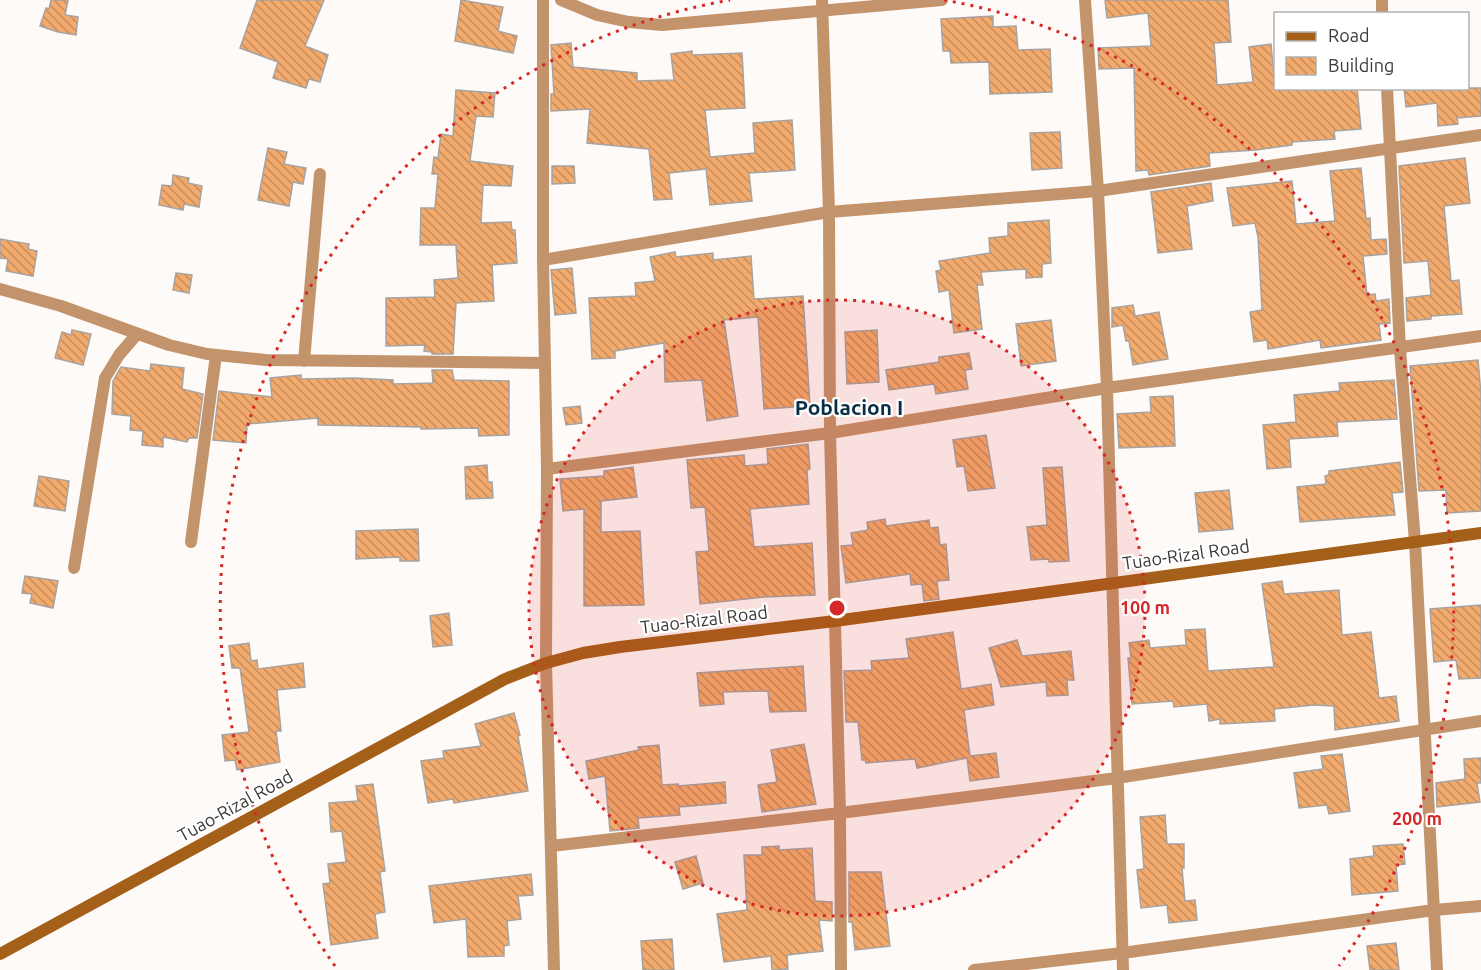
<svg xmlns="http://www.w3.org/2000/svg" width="1481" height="970" viewBox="0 0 1481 970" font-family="Ubuntu,sans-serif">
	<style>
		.building { fill: url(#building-back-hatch); stroke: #a7a3a1; stroke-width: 1.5 }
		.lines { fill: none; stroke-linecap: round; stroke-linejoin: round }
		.minor { stroke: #c3946c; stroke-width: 12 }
		.secondary { stroke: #a46019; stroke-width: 12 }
		.ring { fill: none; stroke: #d62828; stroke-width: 3; stroke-dasharray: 3 6 }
		.labels { text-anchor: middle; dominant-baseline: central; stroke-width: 4.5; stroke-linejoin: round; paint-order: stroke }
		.street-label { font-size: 18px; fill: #3c3b3a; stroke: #fff }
		.quarter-label { font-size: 21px; font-weight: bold; fill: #072e46; stroke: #fff }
		.centre { fill: #d62828; stroke: #fff; stroke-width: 3 }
		.ring-label { font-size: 18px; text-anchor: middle; font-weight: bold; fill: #d62828; stroke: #fff; stroke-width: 4.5; stroke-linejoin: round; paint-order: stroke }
	</style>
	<defs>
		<pattern id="building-back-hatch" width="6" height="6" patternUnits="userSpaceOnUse" patternTransform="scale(1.5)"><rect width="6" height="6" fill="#f3ab6d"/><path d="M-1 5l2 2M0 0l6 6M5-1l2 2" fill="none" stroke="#c68c5b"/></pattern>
	</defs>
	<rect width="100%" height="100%" fill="#fefaf7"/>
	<path class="building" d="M 51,0 L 68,0 L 65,15 L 78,17 L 76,35 L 58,32 L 40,26 L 46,8 L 49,9 Z
		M 257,0 L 324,0 L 305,46 L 328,55 L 320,82 L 309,79 L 306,88 L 273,78 L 278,62 L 240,48 Z
		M 461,0 L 503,7 L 498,31 L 517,36 L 513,53 L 455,41 Z
		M 1105,0 L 1228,0 L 1231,42 L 1214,43 L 1217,85 L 1253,82 L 1249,47 L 1271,44 L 1275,88 L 1357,88 L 1361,129 L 1334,131 L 1335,139 L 1292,142 L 1292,145 L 1256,150 L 1209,153 L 1210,166 L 1149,175 L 1148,170 L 1136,171 L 1134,68 L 1099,69 L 1098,48 L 1151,46 L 1148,13 L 1107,18 Z
		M 993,16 L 993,27 L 1016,26 L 1018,50 L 1050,49 L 1052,92 L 990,94 L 989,62 L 951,63 L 950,51 L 943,51 L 941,19 Z
		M 571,43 L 573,67 L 637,73 L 637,81 L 674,80 L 671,54 L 692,51 L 692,55 L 742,53 L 745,108 L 705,110 L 710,157 L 755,153 L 753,123 L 792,120 L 795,170 L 749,173 L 752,201 L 710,205 L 706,169 L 669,173 L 672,199 L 654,200 L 649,149 L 587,143 L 590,109 L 551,111 L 551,94 L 554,94 L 551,45 Z
		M 1404,88 L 1481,88 L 1481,116 L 1457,118 L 1458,124 L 1438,126 L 1437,103 L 1406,107 Z
		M 456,90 L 495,93 L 493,117 L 476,116 L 470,161 L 513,166 L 511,186 L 483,185 L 481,223 L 511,222 L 512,230 L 515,230 L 517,263 L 492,265 L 494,301 L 456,303 L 453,354 L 432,354 L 432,352 L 424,351 L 425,345 L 386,346 L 386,298 L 435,297 L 434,280 L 458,278 L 456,245 L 420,245 L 421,208 L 435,208 L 438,174 L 432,174 L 434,157 L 438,158 L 441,134 L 453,136 Z
		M 1060,132 L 1062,168 L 1032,170 L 1030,133 Z
		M 268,148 L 287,152 L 284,164 L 306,168 L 303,184 L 293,182 L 289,206 L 258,200 Z
		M 1465,158 L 1470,203 L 1444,206 L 1451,281 L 1459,280 L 1462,314 L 1431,316 L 1431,319 L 1407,321 L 1406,298 L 1431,295 L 1428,261 L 1404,263 L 1399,166 Z
		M 552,166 L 574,166 L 575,183 L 552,184 Z
		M 1361,168 L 1366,219 L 1370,218 L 1371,240 L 1386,239 L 1387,254 L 1363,256 L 1367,295 L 1375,294 L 1376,301 L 1389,299 L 1390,323 L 1379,324 L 1381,340 L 1321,348 L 1320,340 L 1268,349 L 1267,340 L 1254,342 L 1250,312 L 1262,310 L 1258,237 L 1255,223 L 1233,226 L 1227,188 L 1292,181 L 1296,224 L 1335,221 L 1330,171 Z
		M 173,175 L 189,178 L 188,183 L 202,186 L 199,207 L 184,204 L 183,210 L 159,205 L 162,185 L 172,186 Z
		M 1211,183 L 1213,201 L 1187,206 L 1192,249 L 1158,253 L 1151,192 Z
		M 1049,220 L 1051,263 L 1042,264 L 1042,277 L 1026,278 L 1026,269 L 981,272 L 983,285 L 977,285 L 982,329 L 954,333 L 949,290 L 939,292 L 936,271 L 941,270 L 939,261 L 990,253 L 989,238 L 1008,236 L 1008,223 Z
		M 0,239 L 29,244 L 28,249 L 37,251 L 33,276 L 6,271 L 8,259 L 0,258 Z
		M 675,252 L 676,257 L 713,253 L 713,260 L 751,256 L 754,299 L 803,296 L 810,406 L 764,409 L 758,317 L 724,320 L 738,416 L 707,421 L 702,380 L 665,382 L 664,343 L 615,351 L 615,358 L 592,359 L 589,298 L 636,296 L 635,283 L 655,281 L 650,257 Z
		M 572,268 L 576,313 L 555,315 L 551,270 Z
		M 176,273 L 192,275 L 189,293 L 173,290 Z
		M 1133,305 L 1135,316 L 1159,312 L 1168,359 L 1133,365 L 1129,341 L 1126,341 L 1123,325 L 1112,327 L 1112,308 Z
		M 1051,320 L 1056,361 L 1021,366 L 1016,324 Z
		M 72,330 L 91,334 L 83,365 L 55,358 L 62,332 L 71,335 Z
		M 877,330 L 879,382 L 847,384 L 845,332 Z
		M 969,353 L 972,369 L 965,370 L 968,389 L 936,394 L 934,384 L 889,390 L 886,370 L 939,362 L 939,357 Z
		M 1478,360 L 1481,394 L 1481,511 L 1447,513 L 1446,490 L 1419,491 L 1410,366 Z
		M 151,364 L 184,368 L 182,389 L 203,394 L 197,438 L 189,438 L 187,442 L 163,437 L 163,447 L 142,445 L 143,431 L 130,430 L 131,416 L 112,414 L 113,381 L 121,367 L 150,371 Z
		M 432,370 L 452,370 L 454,380 L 509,381 L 509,435 L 479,436 L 478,428 L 421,429 L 421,427 L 318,425 L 318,418 L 247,424 L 246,443 L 213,440 L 219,391 L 272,397 L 270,378 L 301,375 L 301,379 L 355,378 L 393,380 L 393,384 L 433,383 Z
		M 1394,380 L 1397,419 L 1337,422 L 1338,436 L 1289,439 L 1291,467 L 1267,469 L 1263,425 L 1296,422 L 1294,395 L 1340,391 L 1339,383 Z
		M 1173,396 L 1175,446 L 1119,448 L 1117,414 L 1151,412 L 1150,397 Z
		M 580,406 L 582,423 L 566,425 L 563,408 Z
		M 986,435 L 995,488 L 968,491 L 964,466 L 957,467 L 953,440 Z
		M 808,444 L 810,469 L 807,470 L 809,504 L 750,509 L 754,547 L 812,543 L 815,595 L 765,597 L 700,604 L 696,552 L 709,551 L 705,507 L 691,508 L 687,460 L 744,455 L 745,466 L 768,464 L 767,449 Z
		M 1400,462 L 1403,492 L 1392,493 L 1395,515 L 1300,522 L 1297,487 L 1326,484 L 1325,476 L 1329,475 L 1329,471 Z
		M 487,465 L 488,482 L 492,482 L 493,498 L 466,499 L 465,467 Z
		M 633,467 L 637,497 L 601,501 L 601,532 L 640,531 L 644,605 L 584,606 L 584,509 L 563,511 L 560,479 L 604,476 L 604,471 Z
		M 1062,467 L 1069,561 L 1049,562 L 1049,559 L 1031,560 L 1027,527 L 1047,525 L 1043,468 Z
		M 39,476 L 69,481 L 65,511 L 34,506 Z
		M 1229,490 L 1233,529 L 1199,532 L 1195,493 Z
		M 885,519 L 886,526 L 929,520 L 930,528 L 938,527 L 940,545 L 946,544 L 949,580 L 937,581 L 939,599 L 924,601 L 922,584 L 911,585 L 910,574 L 846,583 L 841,546 L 853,545 L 851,533 L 868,530 L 867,522 Z
		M 418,529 L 419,561 L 400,561 L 400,557 L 356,559 L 356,531 Z
		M 25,576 L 58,581 L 53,608 L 30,603 L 32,594 L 22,593 Z
		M 1282,581 L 1284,594 L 1339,590 L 1342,635 L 1371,632 L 1379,698 L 1396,696 L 1399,721 L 1335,730 L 1334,706 L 1314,705 L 1274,709 L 1275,721 L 1220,724 L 1220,719 L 1209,721 L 1207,704 L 1174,707 L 1173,701 L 1132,704 L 1128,658 L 1131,658 L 1129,643 L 1149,640 L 1150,648 L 1186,645 L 1185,630 L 1205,629 L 1208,671 L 1274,667 L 1262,584 Z
		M 1481,605 L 1481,678 L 1459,679 L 1456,660 L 1434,662 L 1430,609 Z
		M 449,613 L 452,645 L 433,647 L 430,616 Z
		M 953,632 L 961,689 L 991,684 L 994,705 L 964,710 L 970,756 L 996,753 L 999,777 L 970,781 L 967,758 L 917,768 L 915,759 L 866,763 L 865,760 L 862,760 L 858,722 L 846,722 L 844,671 L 872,670 L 871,661 L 909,658 L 906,639 Z
		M 1017,640 L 1022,656 L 1071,651 L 1074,680 L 1067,680 L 1068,695 L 1047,696 L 1046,682 L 1001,687 L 989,648 Z
		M 249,643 L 251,661 L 257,660 L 258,669 L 303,663 L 305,687 L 277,690 L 281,731 L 276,731 L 280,762 L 237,770 L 235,760 L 225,761 L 222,735 L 249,732 L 240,668 L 232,668 L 229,646 Z
		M 803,666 L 806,711 L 770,712 L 768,691 L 723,692 L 724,704 L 700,706 L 697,673 Z
		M 514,713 L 520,735 L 518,736 L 528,791 L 454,803 L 453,799 L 428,803 L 421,761 L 444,758 L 443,751 L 481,746 L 475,724 Z
		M 804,744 L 816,804 L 762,812 L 758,785 L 777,782 L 771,750 Z
		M 659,745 L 662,785 L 678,784 L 678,786 L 725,782 L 726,803 L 679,807 L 680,815 L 638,818 L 639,828 L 610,831 L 605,776 L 589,779 L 586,761 L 639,750 L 638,747 Z
		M 1342,754 L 1350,811 L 1329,814 L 1327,805 L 1299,808 L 1294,773 L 1323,769 L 1321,756 Z
		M 1481,758 L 1481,783 L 1477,783 L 1480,802 L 1437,807 L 1436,783 L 1465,779 L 1464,759 Z
		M 373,784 L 385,871 L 380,872 L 385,912 L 375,914 L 378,938 L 331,945 L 323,884 L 330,883 L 328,864 L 346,862 L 342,831 L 331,832 L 329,803 L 358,801 L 356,786 Z
		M 1165,815 L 1167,844 L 1184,844 L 1184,868 L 1182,868 L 1185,901 L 1195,900 L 1197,920 L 1169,923 L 1167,905 L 1141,908 L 1137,870 L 1144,869 L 1140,817 Z
		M 1403,844 L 1405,864 L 1396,865 L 1398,891 L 1352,895 L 1350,859 L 1374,856 L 1373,846 Z
		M 779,846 L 779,850 L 812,848 L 815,901 L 832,902 L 832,921 L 819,920 L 823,951 L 787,955 L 788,969 L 772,970 L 771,956 L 724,962 L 717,914 L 747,910 L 744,855 L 762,855 L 762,847 Z
		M 696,856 L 703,883 L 683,889 L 675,862 Z
		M 849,872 L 881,872 L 890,946 L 855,950 L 852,922 L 849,922 Z
		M 531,874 L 533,895 L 518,896 L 521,919 L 507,921 L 509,945 L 504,946 L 504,956 L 468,957 L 466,919 L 434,923 L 429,886 Z
		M 672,939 L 674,970 L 643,970 L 641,941 Z
		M 1396,943 L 1399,970 L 1370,970 L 1367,946 Z"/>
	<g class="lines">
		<path class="minor" d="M 543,0 L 543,260 L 547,469 L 546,663 L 554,970
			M 561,0 L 597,15 L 629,22 L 662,25 L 942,0
			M 822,0 L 829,212 L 830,433 L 840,813 L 841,970
			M 1085,0 L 1098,191 L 1107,388 L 1123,970
			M 1382,0 L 1382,14
			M 1387,88 L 1400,349 L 1415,542 L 1437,970
			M 543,260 L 829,212 L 1098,191 L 1481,135
			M 0,289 L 61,306 L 169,345 L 207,354 L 266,360 L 545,363
			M 304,361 L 320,174
			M 547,469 L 830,433 L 1107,388 L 1481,336
			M 191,542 L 216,355
			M 74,568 L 105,378 L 119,355 L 137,334
			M 551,846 L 840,813 L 1117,778 L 1481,721
			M 974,970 L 1122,953 L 1434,910 L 1481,906"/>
		<path class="secondary" d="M 0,954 L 505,679 L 546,663 L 583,653 L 620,647 L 835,621 L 1481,533"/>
	</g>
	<circle cx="837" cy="608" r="308" fill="#d62828" fill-opacity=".12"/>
	<g class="ring">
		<circle cx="837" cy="608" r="308"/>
		<path d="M335 966A617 617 0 0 1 730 0M944 0A617 617 0 0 1 1339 966"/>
	</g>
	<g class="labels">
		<g class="street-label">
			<text transform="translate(1186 554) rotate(-8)">Tuao-Rizal Road</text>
			<text transform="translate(704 619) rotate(-7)">Tuao-Rizal Road</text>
			<text transform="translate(235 805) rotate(-29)">Tuao-Rizal Road</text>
		</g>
		<g class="quarter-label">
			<text x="849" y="407">Poblacion I</text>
		</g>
	</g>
	<circle cx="837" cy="608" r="9" class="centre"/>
	<g class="ring-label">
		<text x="1145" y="614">100 m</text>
		<text x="1417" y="825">200 m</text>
	</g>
	<rect x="1274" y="12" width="195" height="78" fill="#ffffff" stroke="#b1b1b0" stroke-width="1.5"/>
	<rect x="1286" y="32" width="30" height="9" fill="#a46019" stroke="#b1b1b0" stroke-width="1.5"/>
	<text x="1328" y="42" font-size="18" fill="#3c3b3a">Road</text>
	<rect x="1286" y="57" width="30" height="18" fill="url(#building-back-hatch)" stroke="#b1b1b0" stroke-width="1.5"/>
	<text x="1328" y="72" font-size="18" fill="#3c3b3a">Building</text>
</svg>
